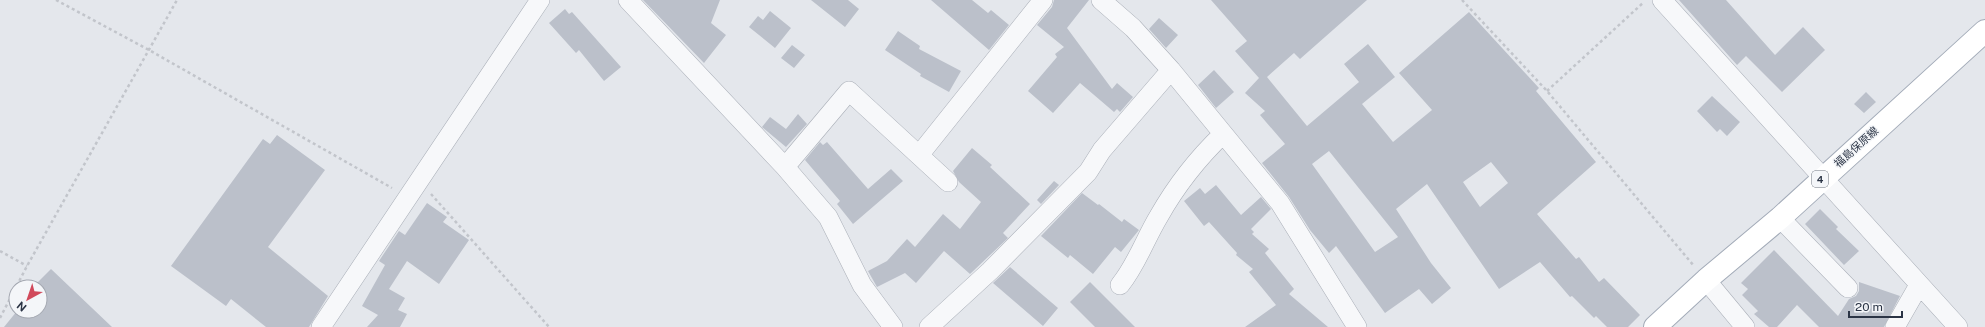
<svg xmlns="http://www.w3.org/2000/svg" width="1985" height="327" viewBox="0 0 1985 327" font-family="'Public Sans','Noto Sans JP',sans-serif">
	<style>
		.building { fill: #bbc0ca; fill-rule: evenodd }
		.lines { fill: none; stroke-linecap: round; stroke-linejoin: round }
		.street-casing { stroke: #a9aeb7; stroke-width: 20 }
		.primary-casing { stroke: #a3abb8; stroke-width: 24 }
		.path { stroke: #c2c5cb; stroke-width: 2.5; stroke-dasharray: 3 3; stroke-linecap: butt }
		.street { stroke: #f7f8fa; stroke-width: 19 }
		.primary { stroke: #fff; stroke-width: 22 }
		.labels { text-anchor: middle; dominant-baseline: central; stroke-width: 3; stroke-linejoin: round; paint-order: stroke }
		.shield { fill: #f4f6f9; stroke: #676e7b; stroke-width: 1 }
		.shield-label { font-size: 10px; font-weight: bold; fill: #2b3445 }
		.street-label { font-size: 11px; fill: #2b3445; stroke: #f4f6f9 }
	</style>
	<rect width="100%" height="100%" fill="#e4e7ec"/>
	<path class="building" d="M 643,0 L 720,0 L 711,23 L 726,35 L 704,63 Z
		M 811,0 L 848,0 L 859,9 L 845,27 Z
		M 931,0 L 972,0 L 988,13 L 991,10 L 1009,25 L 989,50 Z
		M 1054,0 L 1089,0 L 1067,28 L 1112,89 L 1117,83 L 1133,97 L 1120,112 L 1117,109 L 1114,112 L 1080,83 L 1053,113 L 1028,91 L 1057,57 L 1055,54 L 1064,47 L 1037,25 L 1052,7 Z
		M 1211,0 L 1367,0 L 1300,59 L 1294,53 L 1267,77 L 1307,126 L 1359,82 L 1344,64 L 1368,44 L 1395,77 L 1362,104 L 1393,142 L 1432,110 L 1399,73 L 1469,12 L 1539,88 L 1536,91 L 1596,162 L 1537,214 L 1576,259 L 1579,257 L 1599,282 L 1604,278 L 1640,315 L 1628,327 L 1607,327 L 1596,316 L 1594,318 L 1572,296 L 1570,297 L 1540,262 L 1499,289 L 1427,184 L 1396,209 L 1431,263 L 1451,288 L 1432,304 L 1419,289 L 1385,313 L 1336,246 L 1329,253 L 1310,230 L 1289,197 L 1262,163 L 1285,144 L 1260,115 L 1265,111 L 1245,93 L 1259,78 L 1235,51 L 1247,41 ZM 1329,151 L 1398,237 L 1375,252 L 1312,164 ZM 1491,162 L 1508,183 L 1480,207 L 1463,182 Z
		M 1679,0 L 1726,0 L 1775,55 L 1803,27 L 1825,50 L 1782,92 L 1746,56 L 1737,65 Z
		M 565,9 L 569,14 L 572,12 L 621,67 L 604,81 L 579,50 L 576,53 L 549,23 Z
		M 770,11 L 791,28 L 775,48 L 749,27 L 758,16 L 763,20 Z
		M 1159,18 L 1178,35 L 1166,48 L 1149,29 Z
		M 898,31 L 920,46 L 919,49 L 961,71 L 949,92 L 920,76 L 921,74 L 885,50 Z
		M 792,45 L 805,55 L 794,68 L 781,58 Z
		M 1214,70 L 1234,92 L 1216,108 L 1198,85 Z
		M 1866,92 L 1876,102 L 1864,113 L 1854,104 Z
		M 1712,96 L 1740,122 L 1727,136 L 1720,129 L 1717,132 L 1697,111 Z
		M 798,114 L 807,124 L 786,147 L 762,127 L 770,117 L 786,129 Z
		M 277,135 L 325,170 L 268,247 L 328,296 L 309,327 L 266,327 L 231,299 L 226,306 L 171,266 L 263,139 L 270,144 Z
		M 820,142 L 823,145 L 827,142 L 868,189 L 891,169 L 903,181 L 853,224 L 837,204 L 840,201 L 805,160 Z
		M 972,148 L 992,165 L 990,167 L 1030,204 L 1003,233 L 1008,238 L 970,274 L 944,251 L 916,283 L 905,273 L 877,287 L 868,271 L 887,261 L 907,239 L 915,247 L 943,214 L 960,229 L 981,202 L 959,182 L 953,171 Z
		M 1054,181 L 1059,185 L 1041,204 L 1037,200 Z
		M 1216,185 L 1241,215 L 1261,197 L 1271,209 L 1251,229 L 1254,232 L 1252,234 L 1269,249 L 1265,253 L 1294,289 L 1289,294 L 1328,327 L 1245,327 L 1276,305 L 1249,272 L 1253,269 L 1236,255 L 1237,253 L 1209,222 L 1204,226 L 1184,201 L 1200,188 L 1205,194 Z
		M 1082,193 L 1098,205 L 1099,204 L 1122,222 L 1124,219 L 1139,230 L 1121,252 L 1115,247 L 1093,274 L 1070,255 L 1068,258 L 1041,236 Z
		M 427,203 L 447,217 L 443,222 L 469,240 L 439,284 L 407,261 L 389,289 L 405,298 L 398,310 L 407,314 L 400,327 L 367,327 L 378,315 L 362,306 L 385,265 L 379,261 L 399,231 L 405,235 Z
		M 1820,209 L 1838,227 L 1836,229 L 1859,251 L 1844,265 L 1805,224 Z
		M 1774,250 L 1838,316 L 1849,299 L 1856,296 L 1859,291 L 1859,282 L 1900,296 L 1884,327 L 1819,327 L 1797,305 L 1777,327 L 1769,327 L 1754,314 L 1758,311 L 1742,295 L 1748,289 L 1741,283 Z
		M 1010,267 L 1058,308 L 1043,326 L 993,283 Z
		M 51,269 L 112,327 L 4,327 L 17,311 L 40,311 L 40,287 L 33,287 Z
		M 1090,282 L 1135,327 L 1095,327 L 1070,302 Z"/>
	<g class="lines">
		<g class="street-casing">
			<path id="street" d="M 628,0 L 785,167 L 828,217 L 862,285 L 893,327
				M 1101,0 L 1133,28 L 1171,70 L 1280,203 L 1357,327
				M 1662,0 L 1958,327
				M 920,154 L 1043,0
				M 785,167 L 849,91 L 948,182
				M 1780,218 L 1848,288
				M 1706,280 L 1745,327
				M 1120,285 C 1137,264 1145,239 1159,216 C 1176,186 1198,158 1223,134
				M 321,327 L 540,0
				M 929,327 L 990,271 L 1088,172 L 1102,150 L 1171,70
				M 1895,327 L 1919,285"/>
		</g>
		<g class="primary-casing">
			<path id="primary" d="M 1655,327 L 1706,280 L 1780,218 L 1985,31"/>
		</g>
		<path class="path" d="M 56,0 L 149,50 L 392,188
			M 1462,0 L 1547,91 L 1694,266
			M 1547,91 L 1644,2
			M 431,194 L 549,327
			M 0,251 L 27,266
			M 0,318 L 27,266 L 177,0"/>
		<use href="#street" class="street"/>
		<use href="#primary" class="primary"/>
	</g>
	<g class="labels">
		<rect class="shield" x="1812" y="171" width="16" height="16" rx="3"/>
		<g class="shield-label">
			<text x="1820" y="179">4</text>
		</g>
		<g class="street-label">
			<text transform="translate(1856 147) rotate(-42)">福島保原線</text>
		</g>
	</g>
	<g transform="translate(28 299) rotate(220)"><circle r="19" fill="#f4f6f9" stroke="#a4a8b1"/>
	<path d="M0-3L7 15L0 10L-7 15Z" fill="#d1495b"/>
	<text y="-6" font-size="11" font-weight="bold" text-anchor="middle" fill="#2b3445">N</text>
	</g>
	<path d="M1849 311v6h53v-6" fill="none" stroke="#2b3445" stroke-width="2"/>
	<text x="1855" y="311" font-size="12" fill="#2b3445" stroke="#f4f6f9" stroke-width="3" paint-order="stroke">20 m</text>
</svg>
